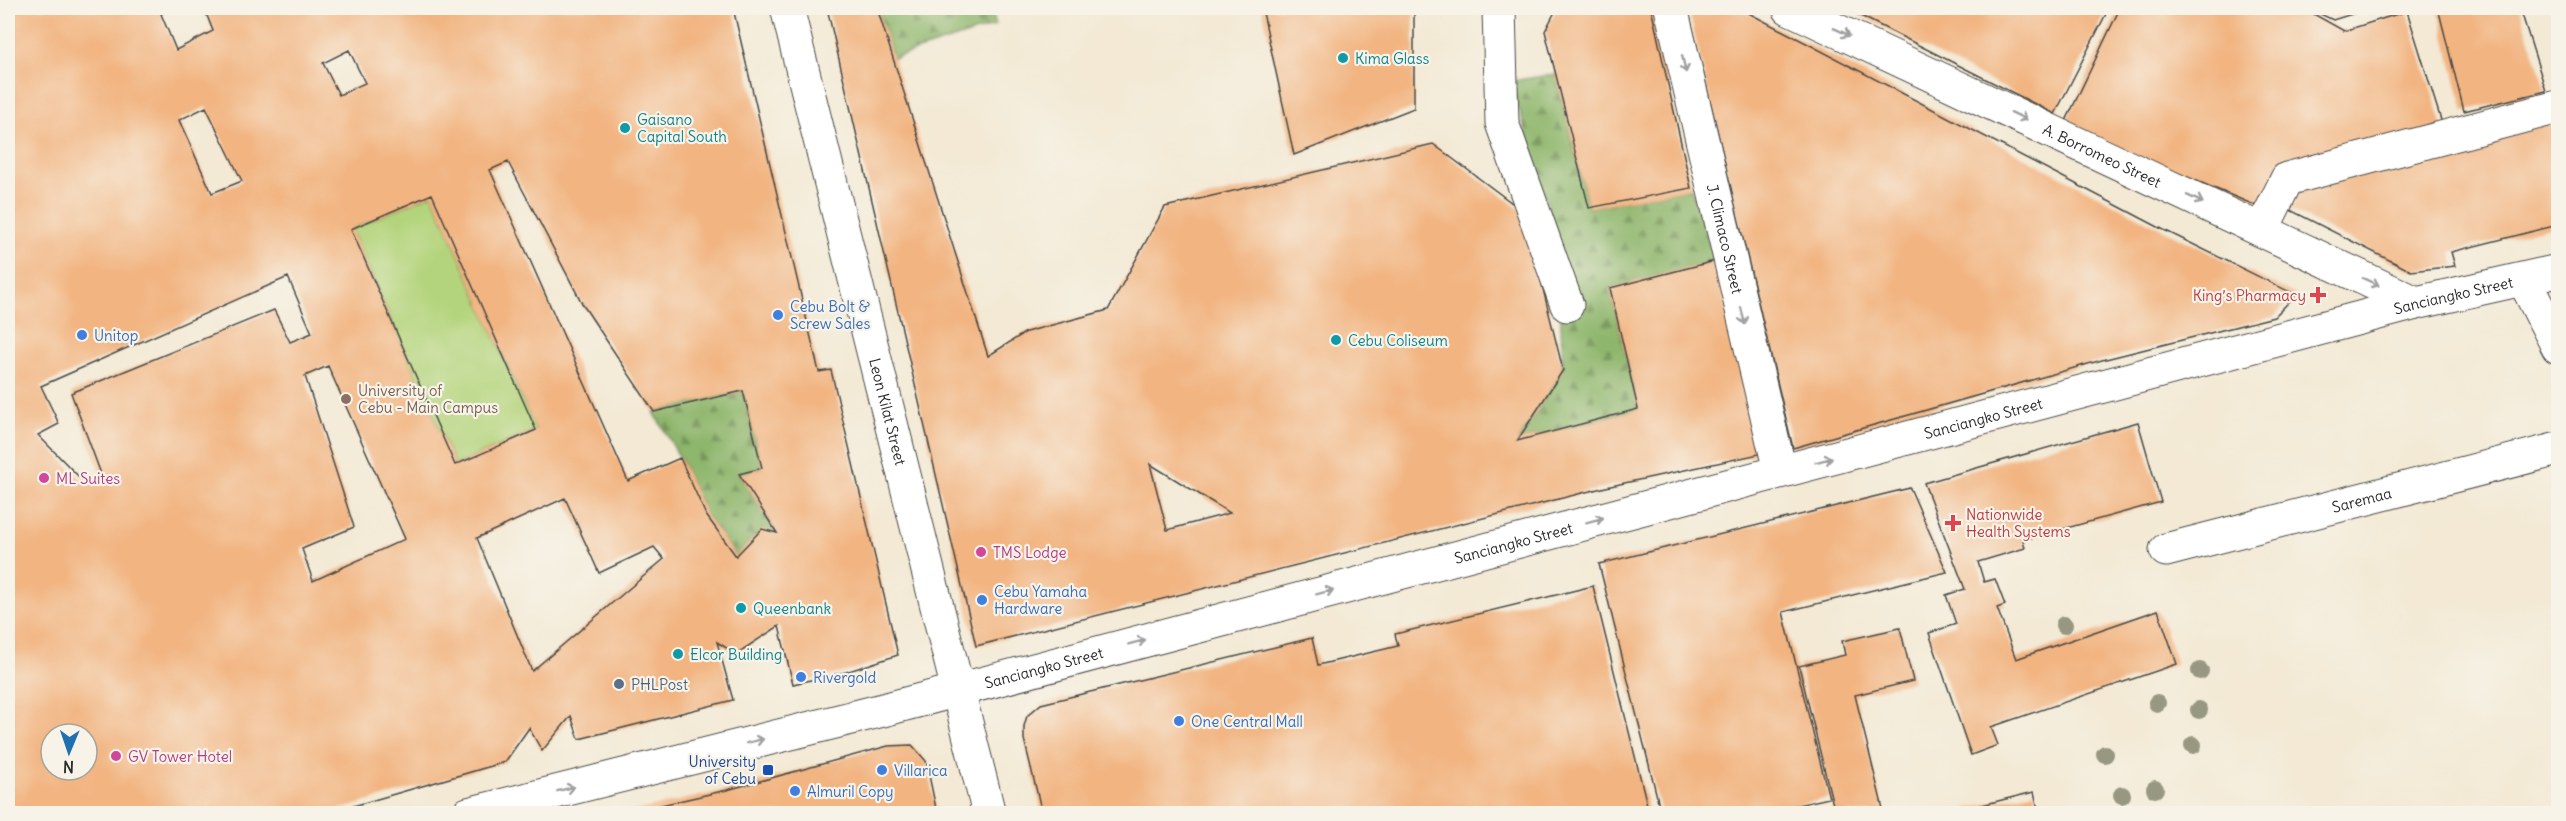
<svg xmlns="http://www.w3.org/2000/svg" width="2566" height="821" viewBox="0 0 2566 821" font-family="Delius,sans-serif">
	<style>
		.forest { fill: url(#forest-firs); stroke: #5c704c; stroke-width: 1.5 }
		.pitch { fill: #b3d47c; stroke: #6f8054; stroke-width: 1.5 }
		.building { fill: #f2b480; fill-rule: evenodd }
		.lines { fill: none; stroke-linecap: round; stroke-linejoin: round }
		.minor-casing { stroke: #494844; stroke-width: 35 }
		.minor { stroke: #fff; stroke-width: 33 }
		.tree { fill: #989882 }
		.oneway { stroke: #a0a0a0 }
		.culture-dot { fill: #0f9aa8; stroke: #f7f3e8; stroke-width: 2 }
		.health-dot { fill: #e0444e; stroke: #f7f3e8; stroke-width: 2 }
		.shop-dot { fill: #3f7fe0; stroke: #f7f3e8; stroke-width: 2 }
		.education-dot { fill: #8d6e63; stroke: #f7f3e8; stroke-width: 2 }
		.hotel-dot { fill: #d1479c; stroke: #f7f3e8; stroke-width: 2 }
		.service-dot { fill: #5c6f8a; stroke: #f7f3e8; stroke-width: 2 }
		.transit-dot { fill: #1a4fb4; stroke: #f7f3e8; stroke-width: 2 }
		.labels { text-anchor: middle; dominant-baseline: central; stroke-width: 4.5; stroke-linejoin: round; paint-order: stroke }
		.culture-label { font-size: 15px; fill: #0d838f; stroke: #f7f3e8; text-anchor: start }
		.street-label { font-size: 15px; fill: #2b2b2b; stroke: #f7f3e8 }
		.health-label { font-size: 15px; fill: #be3a42; stroke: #f7f3e8; text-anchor: end }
		.shop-label { font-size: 15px; fill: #366cbe; stroke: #f7f3e8; text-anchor: start }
		.education-label { font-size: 15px; fill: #785e54; stroke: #f7f3e8; text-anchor: start }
		.hotel-label { font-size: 15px; fill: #b23c85; stroke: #f7f3e8; text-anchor: start }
		.service-label { font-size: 15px; fill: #4e5e75; stroke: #f7f3e8; text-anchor: start }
		.transit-label { font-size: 15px; fill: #164399; stroke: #f7f3e8; text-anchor: end }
	</style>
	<defs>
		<pattern id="forest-firs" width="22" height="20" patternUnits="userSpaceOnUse" patternTransform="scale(1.5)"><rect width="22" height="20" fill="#8eb66c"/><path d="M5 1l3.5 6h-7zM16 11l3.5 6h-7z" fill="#749459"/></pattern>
	</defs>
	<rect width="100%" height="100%" fill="#f7f3e8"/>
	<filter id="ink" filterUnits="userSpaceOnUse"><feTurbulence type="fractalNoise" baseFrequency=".0167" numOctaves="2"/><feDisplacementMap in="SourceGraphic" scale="12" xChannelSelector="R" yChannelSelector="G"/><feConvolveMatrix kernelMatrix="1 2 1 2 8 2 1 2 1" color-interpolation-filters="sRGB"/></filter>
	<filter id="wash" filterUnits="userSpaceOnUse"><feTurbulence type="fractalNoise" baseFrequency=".008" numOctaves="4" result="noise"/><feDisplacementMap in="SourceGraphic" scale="24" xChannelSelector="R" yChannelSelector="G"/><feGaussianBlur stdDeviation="1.35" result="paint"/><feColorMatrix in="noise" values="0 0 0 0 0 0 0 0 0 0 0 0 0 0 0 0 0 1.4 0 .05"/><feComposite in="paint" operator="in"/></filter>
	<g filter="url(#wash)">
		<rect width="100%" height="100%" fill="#f3e9d4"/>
		<path class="forest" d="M 877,8 L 991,8 L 996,25 L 893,58 Z
			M 1555,74 L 1589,208 L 1691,188 L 1715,261 L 1610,288 L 1638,409 L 1517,441 L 1563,370 L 1557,237 L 1511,81 Z
			M 743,391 L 762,468 L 739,475 L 777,533 L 762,529 L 736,556 L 706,515 L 680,458 L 654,412 Z"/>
		<path class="pitch" d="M 432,194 L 536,430 L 455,465 L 351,229 Z"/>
		<g id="blocks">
			<path class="building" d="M 8,8 L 170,8 L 161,14 L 176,50 L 213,31 L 204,8 L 733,8 L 819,372 L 831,370 L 898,655 L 846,672 L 793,684 L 779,626 L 736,654 L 717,642 L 733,700 L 579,739 L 571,716 L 542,751 L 529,728 L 505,762 L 329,813 L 8,813 ZM 349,50 L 365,83 L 339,95 L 323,63 ZM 206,107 L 242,181 L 212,193 L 179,120 ZM 508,162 L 583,305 L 654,412 L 743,391 L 762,468 L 739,474 L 777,533 L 762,529 L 736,556 L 706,515 L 680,458 L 628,481 L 490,170 ZM 432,194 L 536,430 L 455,465 L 351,229 ZM 288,277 L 312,333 L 290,342 L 274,310 L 71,393 L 101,474 L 85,483 L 38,435 L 59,424 L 41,386 ZM 328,366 L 405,539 L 313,581 L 302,549 L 354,527 L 305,376 ZM 565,498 L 599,573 L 654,547 L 664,559 L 532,671 L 477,538 ZM 51,734 L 87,734 L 87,770 L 51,770 Z
				M 827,8 L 877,8 L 988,356 L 1026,332 L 1108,310 L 1165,207 L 1433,144 L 1524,212 L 1563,370 L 1517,441 L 1638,409 L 1610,288 L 1715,261 L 1764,453 L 1606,487 L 976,646 ZM 1150,464 L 1230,513 L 1167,530 Z
				M 1262,8 L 1414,8 L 1414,108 L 1294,155 Z
				M 1557,8 L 1646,8 L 1652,12 L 1691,188 L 1589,208 L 1545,31 Z
				M 1688,8 L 1739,8 L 2162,229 L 2296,295 L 2274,317 L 2102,360 L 1793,448 Z
				M 1845,8 L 2109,8 L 2055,114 Z
				M 2120,8 L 2303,8 L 2344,31 L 2407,11 L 2445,133 L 2286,178 L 2271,212 L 2135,155 L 2066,121 Z
				M 2308,8 L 2371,8 L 2333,20 Z
				M 2438,8 L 2520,8 L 2546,91 L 2464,111 Z
				M 2558,120 L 2558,225 L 2451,252 L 2455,266 L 2411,271 L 2284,207 L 2293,187 Z
				M 2138,422 L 2161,502 L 2023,540 L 2025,548 L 1978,562 L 1984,582 L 1995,579 L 2005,605 L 1997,608 L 2016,659 L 2158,610 L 2177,664 L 1991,727 L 1998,745 L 1971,755 L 1929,633 L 1956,624 L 1946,595 L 1965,589 L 1924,483 Z
				M 1910,488 L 1947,572 L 1783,612 L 1829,798 L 1762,813 L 1661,813 L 1599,564 Z
				M 1593,586 L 1649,813 L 1042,813 L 1024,739 L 1024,726 L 1027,716 L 1041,704 L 1312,638 L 1318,665 L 1398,646 L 1395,634 Z
				M 1900,628 L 1913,681 L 1855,695 L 1884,813 L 1835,813 L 1799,666 L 1845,655 L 1842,641 Z
				M 912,745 L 926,761 L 937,813 L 626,813 L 727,790 L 888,746 Z
				M 2034,792 L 2039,813 L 1950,813 Z"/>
		</g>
	</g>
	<g filter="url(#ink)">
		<use href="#blocks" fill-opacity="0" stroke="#494844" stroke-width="1.5"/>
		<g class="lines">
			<g class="minor-casing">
				<g id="minor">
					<path id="s1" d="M 787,8 L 989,814"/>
					<path d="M 1499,8 L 1502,123 L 1567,305"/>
					<path id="s2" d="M 1671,8 L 1780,471"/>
					<path id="s3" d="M 1789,8 L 2416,303"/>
					<path d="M 2262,230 L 2287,179 L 2558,107"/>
					<path d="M 2524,280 L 2558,347"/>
					<path id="s4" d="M 2166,550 L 2558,449"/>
					<path id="s5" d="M 468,814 L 883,710 L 2416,303 L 2558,271"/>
				</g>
			</g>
			<use href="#minor" class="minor"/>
		</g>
		<g class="tree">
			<circle cx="2064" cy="625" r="9"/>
			<circle cx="2200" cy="671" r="9"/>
			<circle cx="2157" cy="703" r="9"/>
			<circle cx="2199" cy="710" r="9"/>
			<circle cx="2193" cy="745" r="9"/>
			<circle cx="2105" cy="754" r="9"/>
			<circle cx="2155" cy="789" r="9"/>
			<circle cx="2122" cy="795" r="9"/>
		</g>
		<defs><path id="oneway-shaft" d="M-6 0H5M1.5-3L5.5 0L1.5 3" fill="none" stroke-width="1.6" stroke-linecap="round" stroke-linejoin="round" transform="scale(1.5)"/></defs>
		<g class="oneway">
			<use href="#oneway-shaft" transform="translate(1842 32) rotate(25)"/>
			<use href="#oneway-shaft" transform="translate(1684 64) rotate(77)"/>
			<use href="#oneway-shaft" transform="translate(2019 116) rotate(25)"/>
			<use href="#oneway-shaft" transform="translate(2195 199) rotate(25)"/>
			<use href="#oneway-shaft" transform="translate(2371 282) rotate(25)"/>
			<use href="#oneway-shaft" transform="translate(1743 316) rotate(77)"/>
			<use href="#oneway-shaft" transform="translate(1824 460) rotate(-15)"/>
			<use href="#oneway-shaft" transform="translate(1595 520) rotate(-15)"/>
			<use href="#oneway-shaft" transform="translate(1325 592) rotate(-15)"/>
			<use href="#oneway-shaft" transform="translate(1137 642) rotate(-15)"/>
			<use href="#oneway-shaft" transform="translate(755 741) rotate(-14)"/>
			<use href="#oneway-shaft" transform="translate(566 789) rotate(-14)"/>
		</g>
	</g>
	<g class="culture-dot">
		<circle cx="1343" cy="58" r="6"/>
		<circle cx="625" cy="128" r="6"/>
		<circle cx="1336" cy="340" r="6"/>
		<circle cx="741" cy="608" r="6"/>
		<circle cx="678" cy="654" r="6"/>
	</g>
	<g class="health-dot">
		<path d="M2315 286h6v6h6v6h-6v6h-6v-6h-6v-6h6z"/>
		<path d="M1950 514h6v6h6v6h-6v6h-6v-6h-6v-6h6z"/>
	</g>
	<g class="shop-dot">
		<circle cx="778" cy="315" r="6"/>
		<circle cx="82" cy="335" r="6"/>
		<circle cx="982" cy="600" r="6"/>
		<circle cx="801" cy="677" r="6"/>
		<circle cx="1179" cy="721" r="6"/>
		<circle cx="882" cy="770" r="6"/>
		<circle cx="795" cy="791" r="6"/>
	</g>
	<circle class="education-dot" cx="346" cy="399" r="6"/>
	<g class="hotel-dot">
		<circle cx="44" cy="478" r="6"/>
		<circle cx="981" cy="552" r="6"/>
		<circle cx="116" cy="756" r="6"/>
	</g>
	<circle class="service-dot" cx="619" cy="684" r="6"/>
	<rect class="transit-dot" x="762" y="764" width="12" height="12" rx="3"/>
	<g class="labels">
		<g class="culture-label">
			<text x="1355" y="58">Kima Glass</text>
			<text x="637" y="119">Gaisano<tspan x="637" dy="17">Capital South</tspan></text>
			<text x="1348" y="340">Cebu Coliseum</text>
			<text x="753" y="608">Queenbank</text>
			<text x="690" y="654">Elcor Building</text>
		</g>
		<g class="street-label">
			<text stroke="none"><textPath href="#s3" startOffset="346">A. Borromeo Street</textPath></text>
			<text stroke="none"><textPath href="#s2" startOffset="237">J. Climaco Street</textPath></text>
			<text stroke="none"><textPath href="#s5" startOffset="2052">Sanciangko Street</textPath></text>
			<text stroke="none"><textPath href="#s1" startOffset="416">Leon Kilat Street</textPath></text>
			<text stroke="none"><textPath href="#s5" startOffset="1566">Sanciangko Street</textPath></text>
			<text stroke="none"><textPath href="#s4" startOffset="202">Saremaa</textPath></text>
			<text stroke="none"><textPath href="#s5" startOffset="1080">Sanciangko Street</textPath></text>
			<text stroke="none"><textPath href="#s5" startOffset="594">Sanciangko Street</textPath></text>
		</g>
		<g class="health-label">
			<text x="2306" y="295">King’s Pharmacy</text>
			<text x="1966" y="514" text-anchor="start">Nationwide<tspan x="1966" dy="17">Health Systems</tspan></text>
		</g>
		<g class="shop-label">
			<text x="790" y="306">Cebu Bolt &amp;<tspan x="790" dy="17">Screw Sales</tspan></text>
			<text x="94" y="335">Unitop</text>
			<text x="994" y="591">Cebu Yamaha<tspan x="994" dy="17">Hardware</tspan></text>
			<text x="813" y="677">Rivergold</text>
			<text x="1191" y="721">One Central Mall</text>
			<text x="894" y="770">Villarica</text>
			<text x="807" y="791">Almuril Copy</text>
		</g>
		<g class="education-label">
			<text x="358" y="390">University of<tspan x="358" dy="17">Cebu - Main Campus</tspan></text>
		</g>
		<g class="hotel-label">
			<text x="56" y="478">ML Suites</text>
			<text x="993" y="552">TMS Lodge</text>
			<text x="128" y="756">GV Tower Hotel</text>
		</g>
		<g class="service-label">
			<text x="631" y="684">PHLPost</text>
		</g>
		<g class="transit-label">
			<text x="756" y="761">University<tspan x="756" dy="17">of Cebu</tspan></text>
		</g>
	</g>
	<rect width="2566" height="821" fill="none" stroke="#f7f3e8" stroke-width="30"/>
	<g transform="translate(69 752) rotate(182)"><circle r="28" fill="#f7f3e8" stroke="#a5a39c" stroke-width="1.5"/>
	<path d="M0-4.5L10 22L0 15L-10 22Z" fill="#1f6fb2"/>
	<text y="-9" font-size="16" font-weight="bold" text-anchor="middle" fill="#2b2b2b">N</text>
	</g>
</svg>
